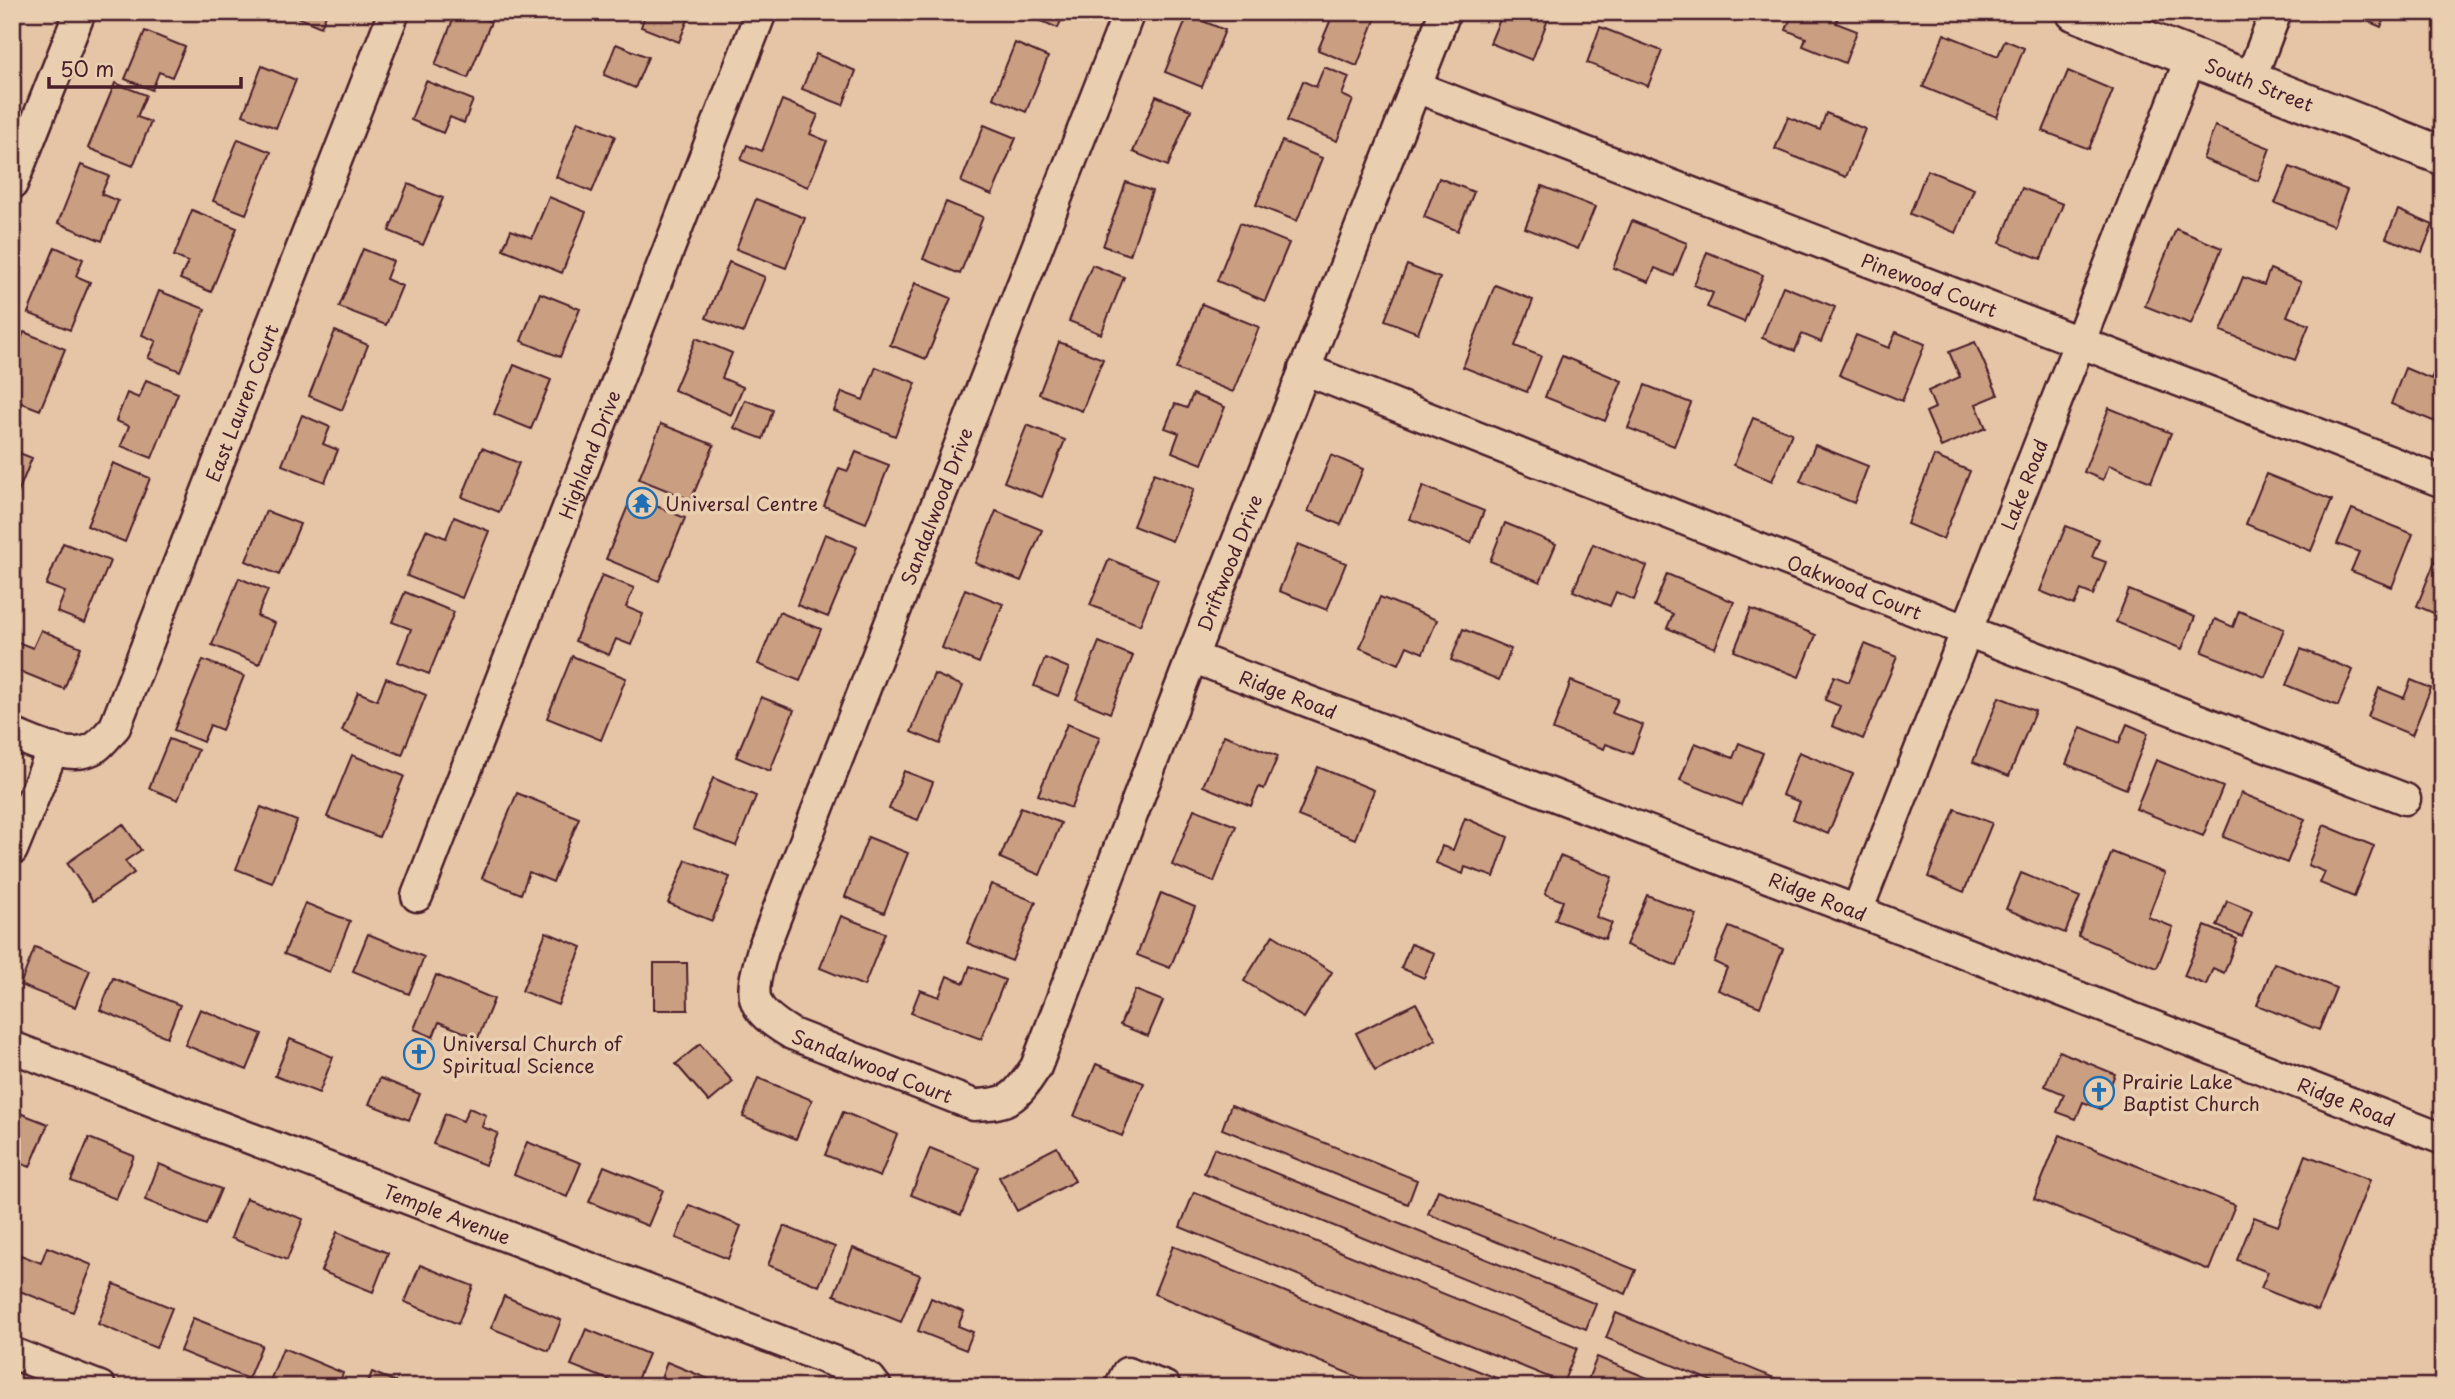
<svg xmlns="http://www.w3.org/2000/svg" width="2455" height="1399" viewBox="0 0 2455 1399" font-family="'Playpen Sans',sans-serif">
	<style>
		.building { fill: #ca9e81; stroke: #4a1f2b; stroke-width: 2 }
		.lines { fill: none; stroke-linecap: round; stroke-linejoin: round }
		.minor-casing { stroke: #4a1f2b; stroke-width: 35 }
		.tertiary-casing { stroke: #4a1f2b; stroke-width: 42 }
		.minor { stroke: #e9cfb0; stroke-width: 30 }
		.tertiary { stroke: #e9cfb0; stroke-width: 37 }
		.labels { text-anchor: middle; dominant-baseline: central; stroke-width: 7; stroke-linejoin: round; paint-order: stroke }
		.street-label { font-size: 19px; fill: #4a1f2b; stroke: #e9cfb0 }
		.poi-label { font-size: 19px; fill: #4a1f2b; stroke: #e9cfb0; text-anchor: start }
	</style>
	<rect width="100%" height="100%" fill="#e5c5a6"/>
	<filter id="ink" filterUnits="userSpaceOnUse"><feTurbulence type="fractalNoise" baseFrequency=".0143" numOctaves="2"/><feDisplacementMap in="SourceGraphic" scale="14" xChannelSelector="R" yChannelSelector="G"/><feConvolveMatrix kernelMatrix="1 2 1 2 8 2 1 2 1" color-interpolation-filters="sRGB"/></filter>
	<g filter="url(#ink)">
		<path class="building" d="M 285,12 L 327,12 L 321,27 Z
			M 456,12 L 468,12 L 491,22 L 468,78 L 435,65 Z
			M 646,12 L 691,12 L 679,42 L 641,27 Z
			M 1024,12 L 1064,12 L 1058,28 L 1023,14 Z
			M 1334,12 L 1378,12 L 1357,66 L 1318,50 Z
			M 1503,12 L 1551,12 L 1532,60 L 1490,43 Z
			M 1793,12 L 1840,12 L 1836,23 L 1857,31 L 1845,63 L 1803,46 L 1806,38 L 1786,30 Z
			M 2346,12 L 2387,12 L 2381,27 Z
			M 1188,15 L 1225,30 L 1202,87 L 1165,72 Z
			M 1600,27 L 1662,51 L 1648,86 L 1587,63 Z
			M 145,31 L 185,47 L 172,77 L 159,72 L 152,90 L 125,79 Z
			M 1944,34 L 1998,56 L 2005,40 L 2024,48 L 1997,117 L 1923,87 Z
			M 1015,43 L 1048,57 L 1026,112 L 993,98 Z
			M 616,44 L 648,57 L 635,88 L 604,75 Z
			M 816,54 L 856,71 L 843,105 L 802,89 Z
			M 262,66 L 296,80 L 276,128 L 243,115 Z
			M 1324,67 L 1349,77 L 1342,95 L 1353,100 L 1337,141 L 1287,121 L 1303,81 L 1316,87 Z
			M 2068,71 L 2113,90 L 2089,149 L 2043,131 Z
			M 426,81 L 473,100 L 464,123 L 450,117 L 443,133 L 411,120 Z
			M 115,83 L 146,95 L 137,117 L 151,122 L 133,166 L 88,148 Z
			M 1156,96 L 1191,110 L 1168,166 L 1133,152 Z
			M 782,100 L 818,115 L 810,134 L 827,141 L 808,187 L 741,160 L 747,145 L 762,151 Z
			M 1826,113 L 1865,129 L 1846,177 L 1775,149 L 1788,117 L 1820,130 Z
			M 578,121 L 615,136 L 592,192 L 556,177 Z
			M 984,125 L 1016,138 L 992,195 L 961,182 Z
			M 2215,126 L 2270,148 L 2258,181 L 2203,159 Z
			M 238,139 L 271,152 L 246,214 L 213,201 Z
			M 1282,141 L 1322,158 L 1297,221 L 1256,205 Z
			M 81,165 L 109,176 L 101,194 L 118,201 L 102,241 L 58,223 Z
			M 2290,167 L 2347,190 L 2333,226 L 2275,203 Z
			M 1927,170 L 1974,189 L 1956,233 L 1910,214 Z
			M 1439,178 L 1474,192 L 1458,231 L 1424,217 Z
			M 1126,182 L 1152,191 L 1130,255 L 1103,246 Z
			M 408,184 L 443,198 L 423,245 L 389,231 Z
			M 1542,186 L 1595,207 L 1578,249 L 1525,228 Z
			M 2022,188 L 2063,204 L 2041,259 L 2000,243 Z
			M 549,197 L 586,212 L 562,273 L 503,249 L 511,230 L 532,238 Z
			M 756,199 L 805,218 L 786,268 L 736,249 Z
			M 946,202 L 983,217 L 960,274 L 923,259 Z
			M 192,210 L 237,228 L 211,292 L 180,279 L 188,262 L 174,256 Z
			M 2398,210 L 2433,225 L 2422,252 L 2386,238 Z
			M 1632,221 L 1687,243 L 1674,276 L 1655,268 L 1649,282 L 1613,268 Z
			M 1240,223 L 1289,243 L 1265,301 L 1217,281 Z
			M 2176,229 L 2222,248 L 2191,324 L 2145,306 Z
			M 55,247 L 83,259 L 76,276 L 90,282 L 70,330 L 28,313 Z
			M 363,249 L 393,261 L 386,279 L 402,286 L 386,325 L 339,307 Z
			M 1707,252 L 1763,275 L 1744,322 L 1707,307 L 1713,293 L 1694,285 Z
			M 729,262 L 765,277 L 743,333 L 706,318 Z
			M 1092,265 L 1124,277 L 1101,334 L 1069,321 Z
			M 1407,265 L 1440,278 L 1418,333 L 1385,320 Z
			M 2270,269 L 2301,282 L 2287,316 L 2309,325 L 2295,360 L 2221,331 L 2243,277 L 2264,285 Z
			M 915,283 L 951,298 L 926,359 L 890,345 Z
			M 1495,285 L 1533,300 L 1515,346 L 1541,356 L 1527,392 L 1463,367 Z
			M 1783,286 L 1835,307 L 1821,342 L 1802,334 L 1795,351 L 1762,338 Z
			M 159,291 L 205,309 L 180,371 L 148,358 L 156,341 L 142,335 Z
			M 540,293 L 580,309 L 560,357 L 521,341 Z
			M 1202,304 L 1259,327 L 1233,392 L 1176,369 Z
			M 335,331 L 368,345 L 342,410 L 309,396 Z
			M 24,332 L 65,349 L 40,410 L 12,399 L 12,360 Z
			M 1896,332 L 1925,344 L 1902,401 L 1839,375 L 1856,335 L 1889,348 Z
			M 696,338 L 732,353 L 722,378 L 743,387 L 731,415 L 674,390 Z
			M 1059,342 L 1103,359 L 1082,411 L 1039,394 Z
			M 1975,342 L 1998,395 L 1976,404 L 1986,428 L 1941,447 L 1926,412 L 1935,408 L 1928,391 L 1960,377 L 1949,352 Z
			M 1562,356 L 1622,381 L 1605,421 L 1545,397 Z
			M 514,365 L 551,380 L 531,429 L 494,414 Z
			M 876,367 L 916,383 L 895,436 L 834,411 L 842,392 L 863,400 Z
			M 2405,368 L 2431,379 L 2435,370 L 2443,373 L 2443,425 L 2391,404 Z
			M 146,380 L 178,393 L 152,458 L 121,446 L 129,426 L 116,421 L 127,393 L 139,398 Z
			M 1645,385 L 1691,403 L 1674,446 L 1628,428 Z
			M 1193,394 L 1225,407 L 1202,464 L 1172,452 L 1179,433 L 1165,428 L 1175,404 L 1187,408 Z
			M 745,400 L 773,410 L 763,439 L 734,428 Z
			M 2109,408 L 2171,433 L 2151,482 L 2109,465 L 2103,480 L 2084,472 Z
			M 302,415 L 330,427 L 323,444 L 338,450 L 325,482 L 282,465 Z
			M 1753,418 L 1792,433 L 1772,481 L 1734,465 Z
			M 12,419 L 21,423 L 12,444 Z
			M 661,424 L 714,445 L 691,500 L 639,479 Z
			M 1027,425 L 1065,440 L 1042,497 L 1004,482 Z
			M 1815,445 L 1868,466 L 1854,503 L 1800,481 Z
			M 482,448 L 519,463 L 499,512 L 462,497 Z
			M 12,450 L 32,458 L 15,500 L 12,498 Z
			M 856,452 L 889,465 L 866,523 L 824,506 L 839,468 L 848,471 Z
			M 1331,455 L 1363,469 L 1341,525 L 1308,511 Z
			M 1934,456 L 1970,471 L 1943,539 L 1907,524 Z
			M 113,463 L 150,478 L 125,542 L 87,526 Z
			M 1154,473 L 1194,489 L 1172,541 L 1133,526 Z
			M 2266,474 L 2332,500 L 2311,551 L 2246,524 Z
			M 1423,486 L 1484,511 L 1471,543 L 1410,519 Z
			M 632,496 L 685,518 L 659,581 L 606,559 Z
			M 2352,509 L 2413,534 L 2392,587 L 2351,571 L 2359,552 L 2337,544 Z
			M 266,511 L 300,524 L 279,575 L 246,561 Z
			M 996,511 L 1042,530 L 1021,581 L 975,563 Z
			M 454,517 L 489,531 L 462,598 L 407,576 L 426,530 L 446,538 Z
			M 1505,523 L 1556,544 L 1540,582 L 1490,561 Z
			M 2066,526 L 2099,539 L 2092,557 L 2106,562 L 2093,595 L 2081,590 L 2074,605 L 2040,591 Z
			M 825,534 L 857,547 L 828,617 L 797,605 Z
			M 63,543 L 110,561 L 85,623 L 57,612 L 65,592 L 46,585 Z
			M 1298,544 L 1346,563 L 1327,610 L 1279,591 Z
			M 1593,544 L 1647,566 L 1634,600 L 1616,592 L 1610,606 L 1573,591 Z
			M 1109,559 L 1158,579 L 1140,625 L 1090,605 Z
			M 2435,561 L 2443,564 L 2443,617 L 2417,606 Z
			M 1667,574 L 1734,602 L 1715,648 L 1667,628 L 1673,614 L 1654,606 Z
			M 602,575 L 634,588 L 626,607 L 643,614 L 631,645 L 616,639 L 609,655 L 575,641 Z
			M 239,578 L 268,590 L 257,616 L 275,623 L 259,664 L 212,645 Z
			M 965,589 L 1003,604 L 979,663 L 942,648 Z
			M 2129,590 L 2195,617 L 2182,649 L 2116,622 Z
			M 405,592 L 454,612 L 429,674 L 398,662 L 411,629 L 392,622 Z
			M 1380,597 L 1437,620 L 1423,653 L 1407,646 L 1399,664 L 1360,648 Z
			M 1751,609 L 1816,635 L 1799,677 L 1734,651 Z
			M 2239,611 L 2284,629 L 2265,677 L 2202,652 L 2215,619 L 2233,627 Z
			M 779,612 L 821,629 L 800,681 L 758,664 Z
			M 1463,629 L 1511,649 L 1499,680 L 1451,660 Z
			M 41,630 L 81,647 L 64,689 L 12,668 L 12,640 L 33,648 Z
			M 1099,642 L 1133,656 L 1110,713 L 1076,699 Z
			M 1865,644 L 1897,657 L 1863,739 L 1832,726 L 1840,706 L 1825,700 L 1834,676 L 1849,682 Z
			M 2301,649 L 2353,670 L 2338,706 L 2286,685 Z
			M 572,656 L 626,678 L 601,740 L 547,718 Z
			M 1045,658 L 1069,668 L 1058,696 L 1034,686 Z
			M 203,660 L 244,676 L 222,730 L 210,725 L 203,742 L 174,730 Z
			M 934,674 L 963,686 L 940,744 L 911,732 Z
			M 386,678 L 426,695 L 402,755 L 342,731 L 358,692 L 377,700 Z
			M 2411,680 L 2431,688 L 2412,735 L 2368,717 L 2379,688 L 2404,698 Z
			M 1571,681 L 1618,699 L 1612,713 L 1643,725 L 1632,754 L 1606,744 L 1604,749 L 1553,730 Z
			M 761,697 L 794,710 L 770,771 L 736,757 Z
			M 1999,697 L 2035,711 L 2009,776 L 1973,762 Z
			M 1067,724 L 1100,737 L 1071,808 L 1038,795 Z
			M 2127,724 L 2148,733 L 2126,789 L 2066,764 L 2081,727 L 2119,743 Z
			M 1224,735 L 1278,756 L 1264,789 L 1259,787 L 1251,806 L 1203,786 Z
			M 169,739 L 198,750 L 178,800 L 149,788 Z
			M 1695,743 L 1733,758 L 1739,743 L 1763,753 L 1741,805 L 1680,780 Z
			M 1799,752 L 1853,774 L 1828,834 L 1793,819 L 1800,802 L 1782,795 Z
			M 352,755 L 404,776 L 379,837 L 327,817 Z
			M 2156,760 L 2223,787 L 2203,836 L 2136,809 Z
			M 1318,767 L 1374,790 L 1355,839 L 1298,816 Z
			M 904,771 L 933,782 L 918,820 L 889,809 Z
			M 713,778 L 756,796 L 736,846 L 693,829 Z
			M 517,793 L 579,818 L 553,882 L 529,872 L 521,894 L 482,878 Z
			M 2241,793 L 2305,819 L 2287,863 L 2223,837 Z
			M 261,807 L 297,821 L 272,883 L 236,869 Z
			M 1021,807 L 1061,823 L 1040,875 L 1000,858 Z
			M 1194,809 L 1236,826 L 1214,882 L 1172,865 Z
			M 1955,809 L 1992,823 L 1964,892 L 1928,877 Z
			M 1465,818 L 1508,837 L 1494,877 L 1465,867 L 1463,874 L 1436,863 L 1442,846 L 1453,850 Z
			M 123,824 L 141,850 L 125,861 L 134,873 L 93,901 L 67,863 Z
			M 2324,825 L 2374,846 L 2354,897 L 2320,883 L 2325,872 L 2308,865 Z
			M 868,837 L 908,853 L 884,913 L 845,897 Z
			M 2112,852 L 2165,873 L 2148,917 L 2173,927 L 2157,968 L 2078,936 Z
			M 1560,856 L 1612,877 L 1596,917 L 1612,923 L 1605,939 L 1555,920 L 1563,901 L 1545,894 Z
			M 686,860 L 730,877 L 712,921 L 668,903 Z
			M 2021,873 L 2080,897 L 2065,933 L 2006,909 Z
			M 991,884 L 1036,902 L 1012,961 L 967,943 Z
			M 1161,893 L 1195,907 L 1170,968 L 1137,955 Z
			M 1647,895 L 1697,915 L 1677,966 L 1626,945 Z
			M 2227,901 L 2252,911 L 2242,937 L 2217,926 Z
			M 305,903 L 350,921 L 330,972 L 284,954 Z
			M 841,916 L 885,933 L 864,986 L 820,968 Z
			M 2205,926 L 2237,939 L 2224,973 L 2213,968 L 2206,985 L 2184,976 Z
			M 1729,927 L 1783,949 L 1760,1007 L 1718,990 L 1727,968 L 1714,962 Z
			M 546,932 L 582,947 L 558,1005 L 522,991 Z
			M 368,934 L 424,957 L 409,994 L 353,971 Z
			M 1273,935 L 1332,972 L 1304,1018 L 1244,981 Z
			M 1411,944 L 1434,953 L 1424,978 L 1401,968 Z
			M 35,947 L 90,970 L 75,1007 L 20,985 Z
			M 654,963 L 687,963 L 688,1010 L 654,1010 Z
			M 2274,963 L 2336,988 L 2319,1030 L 2257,1005 Z
			M 970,966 L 1005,980 L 981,1039 L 911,1013 L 920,990 L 939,997 L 947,976 L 964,983 Z
			M 436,975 L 494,999 L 478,1038 L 439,1022 L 433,1037 L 414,1029 Z
			M 113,978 L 180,1005 L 167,1037 L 100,1010 Z
			M 1135,990 L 1163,1001 L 1148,1036 L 1120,1025 Z
			M 1416,1003 L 1436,1040 L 1375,1071 L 1356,1033 Z
			M 200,1009 L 262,1034 L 247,1070 L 185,1045 Z
			M 290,1039 L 333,1057 L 319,1093 L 275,1076 Z
			M 700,1044 L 733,1082 L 709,1102 L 676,1064 Z
			M 2059,1051 L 2115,1074 L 2101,1109 L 2083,1102 L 2076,1119 L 2057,1112 L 2064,1094 L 2045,1086 Z
			M 1096,1064 L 1144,1083 L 1122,1136 L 1074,1116 Z
			M 380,1078 L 420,1094 L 409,1120 L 369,1104 Z
			M 758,1078 L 812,1100 L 796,1139 L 743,1117 Z
			M 1231,1105 L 1417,1180 L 1408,1204 L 1222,1129 Z
			M 469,1108 L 486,1115 L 482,1127 L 498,1133 L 485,1165 L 433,1144 L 445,1114 L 463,1121 Z
			M 12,1110 L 48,1124 L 30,1167 L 12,1160 Z
			M 843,1112 L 897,1134 L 880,1177 L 825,1155 Z
			M 2060,1135 L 2235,1205 L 2209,1270 L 2034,1199 Z
			M 89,1138 L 134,1156 L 116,1199 L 71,1181 Z
			M 527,1142 L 581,1163 L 567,1197 L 514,1175 Z
			M 1057,1147 L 1075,1181 L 1017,1211 L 999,1177 Z
			M 930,1148 L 980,1168 L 961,1215 L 911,1195 Z
			M 1214,1148 L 1596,1304 L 1586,1329 L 1204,1173 Z
			M 2306,1155 L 2370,1180 L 2318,1311 L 2261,1288 L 2268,1272 L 2237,1260 L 2254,1217 L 2278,1226 Z
			M 159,1164 L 221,1189 L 206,1225 L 145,1200 Z
			M 604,1166 L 663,1190 L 648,1226 L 589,1202 Z
			M 1438,1190 L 1636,1270 L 1626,1294 L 1428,1214 Z
			M 1194,1192 L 1577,1348 L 1563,1383 L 1180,1227 Z
			M 246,1198 L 303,1219 L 287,1260 L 231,1238 Z
			M 689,1205 L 741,1226 L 728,1259 L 676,1238 Z
			M 784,1226 L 835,1247 L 819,1286 L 768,1265 Z
			M 337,1232 L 388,1253 L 373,1292 L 321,1271 Z
			M 1173,1246 L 1518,1387 L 1382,1387 L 1154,1294 Z
			M 47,1247 L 92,1265 L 73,1312 L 12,1288 L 12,1277 L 21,1255 L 41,1263 Z
			M 853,1248 L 920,1275 L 901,1322 L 834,1295 Z
			M 420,1265 L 473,1286 L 458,1324 L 405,1302 Z
			M 114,1284 L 172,1308 L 156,1348 L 98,1324 Z
			M 504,1296 L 561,1320 L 549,1351 L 491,1328 Z
			M 931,1298 L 964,1312 L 958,1326 L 973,1332 L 966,1350 L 918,1331 Z
			M 1616,1313 L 1796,1387 L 1726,1387 L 1606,1338 Z
			M 193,1318 L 262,1345 L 248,1379 L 180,1351 Z
			M 586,1329 L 648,1354 L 634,1387 L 626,1387 L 571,1365 Z
			M 283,1348 L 343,1373 L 338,1387 L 268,1386 Z
			M 1597,1357 L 1669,1387 L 1585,1387 Z
			M 667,1362 L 728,1387 L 658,1387 Z
			M 372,1372 L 408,1387 L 366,1387 Z"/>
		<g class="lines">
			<g class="minor-casing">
				<g id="minor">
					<path id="s1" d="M 1129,12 L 763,949 C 750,997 746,1006 792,1034 L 974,1105 C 1012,1104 1016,1097 1036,1067 L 1192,657 L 1445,12"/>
					<path d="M 2250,80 L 2276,12"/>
					<path id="s2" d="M 1416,87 L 2443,482"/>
					<path d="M 12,184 L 80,12"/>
					<path id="s3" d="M 1304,369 L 1967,631 L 2405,799"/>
					<path id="s4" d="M 1192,657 L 1857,911 L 2443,1139"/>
					<path id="s5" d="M 12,734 C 36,743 72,763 96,747 C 103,742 109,733 115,727 L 394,12"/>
					<path d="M 12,850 L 53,749"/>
					<path id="s6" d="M 417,896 L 761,12"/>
					<path id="s7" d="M 1857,911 L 2191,57"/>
					<path id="s8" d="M 12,1047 L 848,1367 L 870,1379 L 876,1387"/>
					<path d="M 12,1353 L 100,1387"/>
					<path d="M 1120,1387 L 1127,1373 L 1165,1387"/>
				</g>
			</g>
			<g class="tertiary-casing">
				<g id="tertiary">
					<path id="s9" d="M 2075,12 L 2443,156"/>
				</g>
			</g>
			<use href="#minor" class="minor"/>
			<use href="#tertiary" class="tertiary"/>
		</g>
	</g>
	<defs>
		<g id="temple-ring" transform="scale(1.575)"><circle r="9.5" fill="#e9cfb0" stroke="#1f6fb2" stroke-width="1.5"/><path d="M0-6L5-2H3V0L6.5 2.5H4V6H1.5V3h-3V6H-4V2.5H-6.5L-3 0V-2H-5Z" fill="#1f6fb2"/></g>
		<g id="church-ring" transform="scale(1.575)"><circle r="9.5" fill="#e9cfb0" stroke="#1f6fb2" stroke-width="1.5"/><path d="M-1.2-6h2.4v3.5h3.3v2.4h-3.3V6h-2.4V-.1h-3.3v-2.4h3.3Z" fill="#1f6fb2"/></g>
	</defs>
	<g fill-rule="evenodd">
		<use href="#temple-ring" x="642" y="503"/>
		<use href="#church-ring" x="419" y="1054"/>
		<use href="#church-ring" x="2099" y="1092"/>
	</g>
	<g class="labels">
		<g class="street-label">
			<text stroke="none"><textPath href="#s9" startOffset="198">South Street</textPath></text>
			<text stroke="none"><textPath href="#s2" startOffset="550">Pinewood Court</textPath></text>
			<text stroke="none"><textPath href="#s5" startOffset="464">East Lauren Court</textPath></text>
			<text stroke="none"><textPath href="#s6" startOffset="474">Highland Drive</textPath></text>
			<text stroke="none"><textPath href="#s7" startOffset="458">Lake Road</textPath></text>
			<text transform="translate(936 506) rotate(-69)">Sandalwood Drive</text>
			<text stroke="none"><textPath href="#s1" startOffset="1922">Driftwood Drive</textPath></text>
			<text stroke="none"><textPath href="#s3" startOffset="592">Oakwood Court</textPath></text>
			<text stroke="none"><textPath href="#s4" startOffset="103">Ridge Road</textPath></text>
			<text stroke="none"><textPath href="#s4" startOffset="670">Ridge Road</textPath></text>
			<text stroke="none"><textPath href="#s1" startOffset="1195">Sandalwood Court</textPath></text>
			<text stroke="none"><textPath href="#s4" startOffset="1237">Ridge Road</textPath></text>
			<text stroke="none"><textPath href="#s8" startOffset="466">Temple Avenue</textPath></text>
		</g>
		<g class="poi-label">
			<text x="665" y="503">Universal Centre</text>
			<text x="442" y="1043">Universal Church of<tspan x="442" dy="22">Spiritual Science</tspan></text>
			<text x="2122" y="1081">Prairie Lake<tspan x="2122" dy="22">Baptist Church</tspan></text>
		</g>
	</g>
	<rect width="2455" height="1399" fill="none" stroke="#e9cfb0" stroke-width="42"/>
	<rect x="21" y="21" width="2413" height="1357" fill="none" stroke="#4a1f2b" stroke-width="2.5" filter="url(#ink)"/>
	<path d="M49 77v10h192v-10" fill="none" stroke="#4a1f2b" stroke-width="3.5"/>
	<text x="60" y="77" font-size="21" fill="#4a1f2b" stroke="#e9cfb0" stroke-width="5" paint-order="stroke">50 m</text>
</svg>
